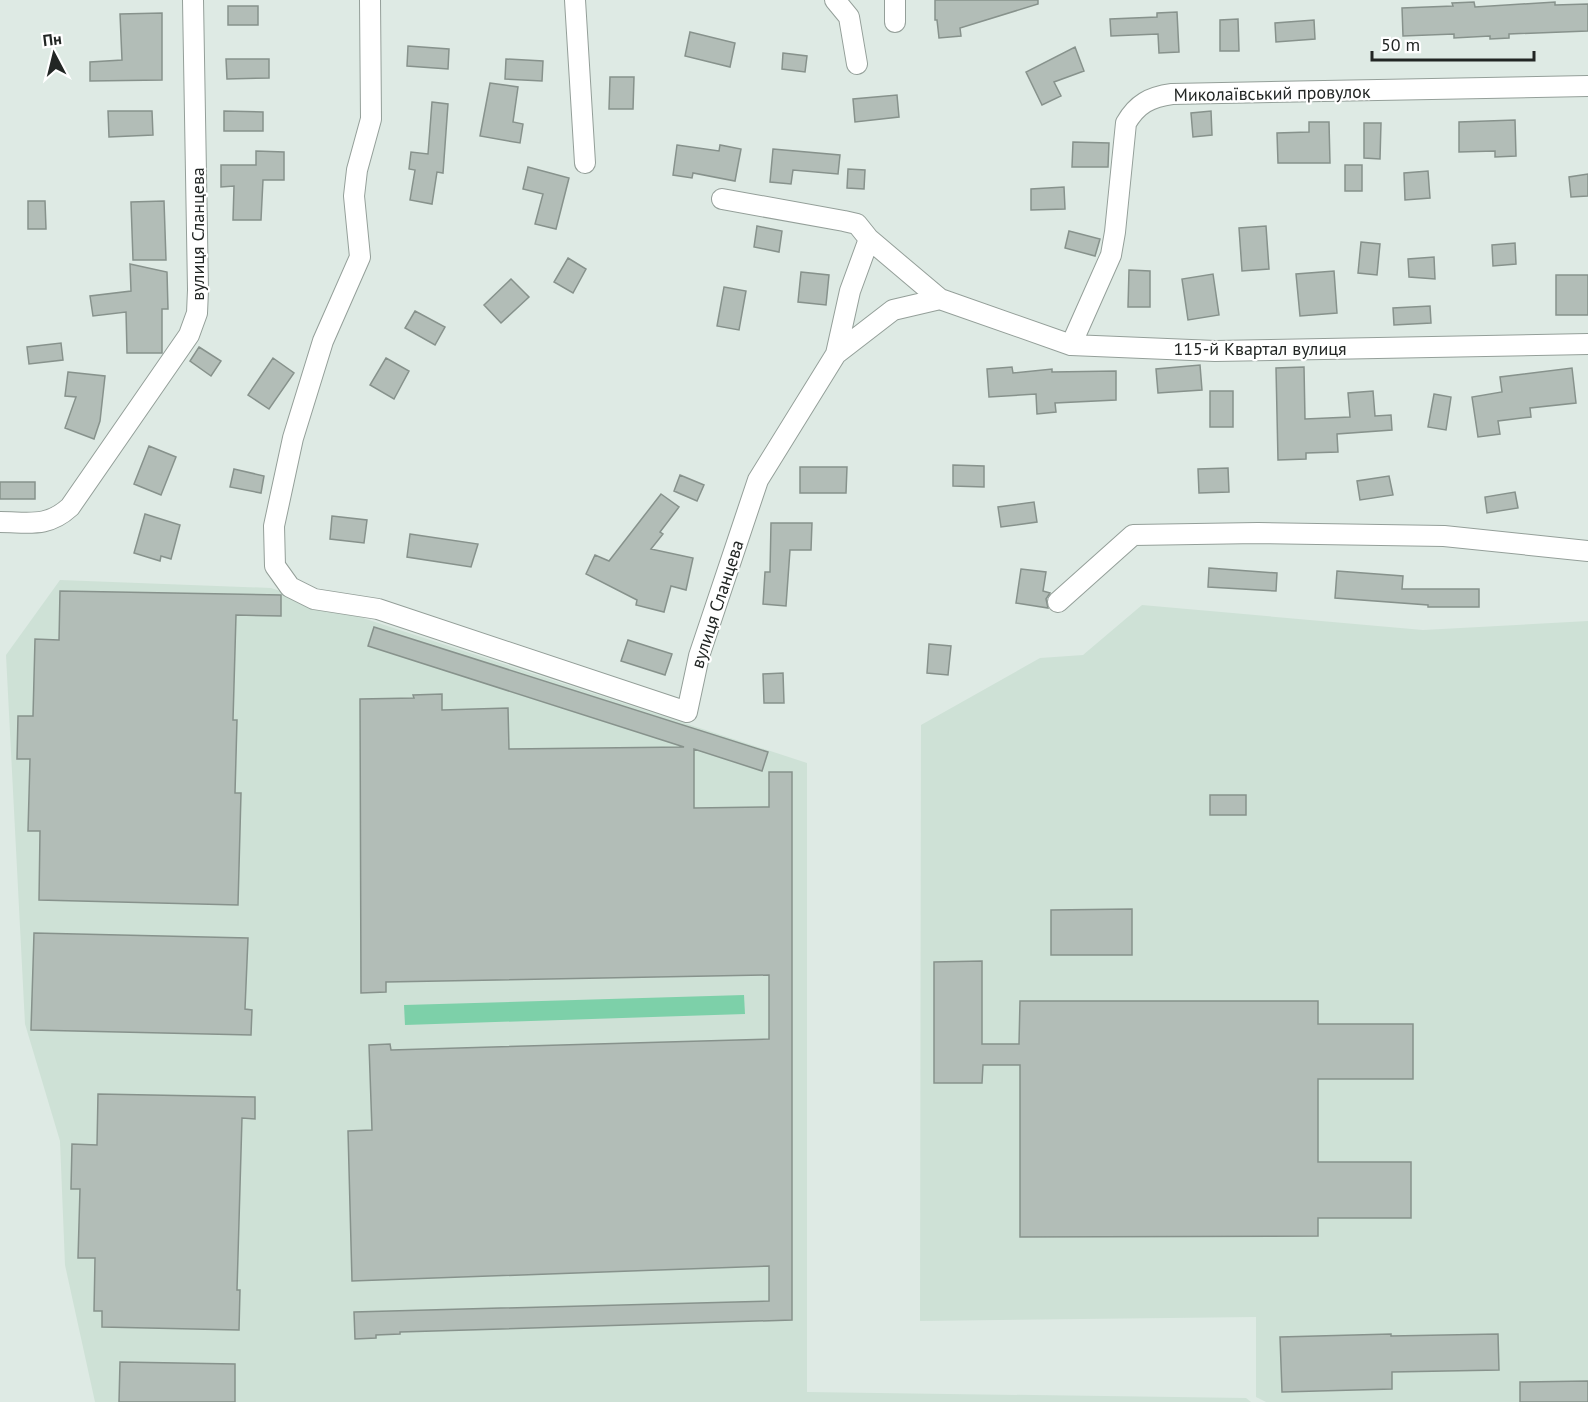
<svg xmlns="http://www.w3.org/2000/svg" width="1588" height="1402" viewBox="0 0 1588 1402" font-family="'PT Sans',sans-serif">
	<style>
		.built { fill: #cee1d6 }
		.green { fill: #7dd0a9 }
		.building { fill: #b2bdb7; stroke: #87928c; stroke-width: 1.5 }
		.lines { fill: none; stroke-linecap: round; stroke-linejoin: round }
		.street-casing { stroke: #949f99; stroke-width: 22 }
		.street { stroke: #fff; stroke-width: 20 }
		.labels { text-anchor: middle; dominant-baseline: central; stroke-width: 4.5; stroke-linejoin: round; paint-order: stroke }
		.street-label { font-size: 18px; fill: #222624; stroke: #fff }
	</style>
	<rect width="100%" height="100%" fill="#deeae4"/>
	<path class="built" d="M 60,580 L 271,588 L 807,763 L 807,1392 L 1246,1398 L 1251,1402 L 95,1402 L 65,1265 L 60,1141 L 25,1024 L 6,655 Z
		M 1142,605 L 1423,630 L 1588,621 L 1588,1402 L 1266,1402 L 1256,1397 L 1256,1317 L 920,1321 L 921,725 L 1040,658 L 1083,655 Z"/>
	<path class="green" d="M 744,995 L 745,1014 L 405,1025 L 404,1005 Z"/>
	<path class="building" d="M 935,0 L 1038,0 L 1038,4 L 960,28 L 961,36 L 939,38 L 937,20 L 935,20 Z
		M 1474,2 L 1475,7 L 1555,2 L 1555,5 L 1588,4 L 1588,31 L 1509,34 L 1509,38 L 1490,39 L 1490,36 L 1454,38 L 1454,34 L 1403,36 L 1402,8 L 1453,6 L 1452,3 Z
		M 228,6 L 258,6 L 258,25 L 228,25 Z
		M 1177,12 L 1179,52 L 1159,53 L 1158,34 L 1111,36 L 1110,19 L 1157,17 L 1157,13 Z
		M 162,13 L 162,80 L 90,81 L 90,62 L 122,60 L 120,14 Z
		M 1238,19 L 1239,51 L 1220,51 L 1220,20 Z
		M 1314,20 L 1315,39 L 1276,42 L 1275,23 Z
		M 690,32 L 735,43 L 730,67 L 685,56 Z
		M 408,46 L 449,49 L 448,69 L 407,66 Z
		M 1075,47 L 1084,71 L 1054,82 L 1061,96 L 1042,105 L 1026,72 Z
		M 783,53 L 807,56 L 805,72 L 782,69 Z
		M 226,59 L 269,59 L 269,78 L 227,79 Z
		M 506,59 L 543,61 L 542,81 L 505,79 Z
		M 610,77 L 634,77 L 633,109 L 609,109 Z
		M 490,83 L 518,87 L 513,122 L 523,124 L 520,143 L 480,136 Z
		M 897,95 L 899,117 L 855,122 L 853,99 Z
		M 432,102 L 448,104 L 443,173 L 437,172 L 432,204 L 410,200 L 415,170 L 409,169 L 411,152 L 428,154 Z
		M 108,111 L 152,111 L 153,135 L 109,137 Z
		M 224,111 L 263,112 L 263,131 L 224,131 Z
		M 1211,111 L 1212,135 L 1193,137 L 1191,113 Z
		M 1515,120 L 1516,156 L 1495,157 L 1495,151 L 1459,152 L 1459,122 Z
		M 1309,122 L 1329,122 L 1330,163 L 1278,163 L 1277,133 L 1309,132 Z
		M 1364,123 L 1381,123 L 1380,159 L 1364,158 Z
		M 1073,142 L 1109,143 L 1108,167 L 1072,167 Z
		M 677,145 L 719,151 L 720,145 L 741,149 L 735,181 L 693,173 L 692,178 L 673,175 Z
		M 773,149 L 840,155 L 838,174 L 793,170 L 791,184 L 770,182 Z
		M 256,151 L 284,152 L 284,180 L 263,180 L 261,220 L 233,220 L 234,186 L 221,187 L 221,165 L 256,165 Z
		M 1345,165 L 1362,165 L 1362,191 L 1345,191 Z
		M 528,167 L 569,178 L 556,229 L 535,224 L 543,194 L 523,189 Z
		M 848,169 L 865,170 L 864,189 L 847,188 Z
		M 1428,171 L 1430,198 L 1405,200 L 1404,173 Z
		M 1588,174 L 1588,196 L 1571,197 L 1569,177 Z
		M 1064,187 L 1065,209 L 1031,210 L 1031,189 Z
		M 28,201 L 45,201 L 46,229 L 28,229 Z
		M 164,201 L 166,260 L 133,260 L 131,202 Z
		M 757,226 L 782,231 L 779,252 L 754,247 Z
		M 1266,226 L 1269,269 L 1242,271 L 1239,228 Z
		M 1069,231 L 1100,239 L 1095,256 L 1065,248 Z
		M 1361,242 L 1380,244 L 1377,275 L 1358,273 Z
		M 1515,243 L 1516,264 L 1493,266 L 1492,245 Z
		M 1434,257 L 1435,279 L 1409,277 L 1408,259 Z
		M 568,258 L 586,269 L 573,293 L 554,282 Z
		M 130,264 L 167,272 L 168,309 L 162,309 L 162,353 L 127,353 L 126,312 L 93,316 L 90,296 L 131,291 Z
		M 1129,270 L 1150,271 L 1150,307 L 1128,307 Z
		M 1334,271 L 1337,313 L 1300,316 L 1296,274 Z
		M 801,272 L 829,275 L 826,305 L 798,302 Z
		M 1213,274 L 1219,315 L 1188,320 L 1182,279 Z
		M 1556,275 L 1588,275 L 1588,315 L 1556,315 Z
		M 511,279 L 529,297 L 501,323 L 484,305 Z
		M 724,287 L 746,291 L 739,330 L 717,326 Z
		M 1430,306 L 1431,323 L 1394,325 L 1393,308 Z
		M 415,311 L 445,327 L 435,345 L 405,328 Z
		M 61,343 L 63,360 L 29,364 L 27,347 Z
		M 199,347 L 221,361 L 211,376 L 190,361 Z
		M 273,358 L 294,373 L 269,409 L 248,395 Z
		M 386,358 L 409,371 L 394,399 L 370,385 Z
		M 1200,365 L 1202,390 L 1158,393 L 1156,369 Z
		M 1012,367 L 1013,373 L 1052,369 L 1052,372 L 1116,371 L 1116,400 L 1055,403 L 1056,412 L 1037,414 L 1036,394 L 989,397 L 987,369 Z
		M 1304,367 L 1305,419 L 1350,417 L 1348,393 L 1373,391 L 1375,416 L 1391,415 L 1392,430 L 1337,434 L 1338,452 L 1306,453 L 1306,459 L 1278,460 L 1276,368 Z
		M 1572,368 L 1576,403 L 1530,408 L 1531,417 L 1498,421 L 1500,434 L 1478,437 L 1472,397 L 1502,392 L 1500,377 Z
		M 68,372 L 105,376 L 100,421 L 94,439 L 65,428 L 76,397 L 65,396 Z
		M 1210,391 L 1233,391 L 1233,427 L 1210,427 Z
		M 1434,394 L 1451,397 L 1446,430 L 1428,427 Z
		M 149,446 L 176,457 L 161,495 L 134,484 Z
		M 953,465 L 984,466 L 984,487 L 953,486 Z
		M 800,467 L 847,467 L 846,493 L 800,493 Z
		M 1228,468 L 1229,492 L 1199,493 L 1198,469 Z
		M 234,469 L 264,476 L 261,493 L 230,487 Z
		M 680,475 L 704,485 L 697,501 L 674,491 Z
		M 1389,476 L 1393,495 L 1360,500 L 1357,481 Z
		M 0,482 L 35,482 L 35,499 L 0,499 Z
		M 1515,492 L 1518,508 L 1487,513 L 1485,497 Z
		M 661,494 L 679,507 L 660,532 L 663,534 L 651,549 L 693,558 L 686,590 L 671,586 L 664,612 L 636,605 L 637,600 L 586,574 L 595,555 L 609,561 Z
		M 1034,502 L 1037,522 L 1001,527 L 998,507 Z
		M 145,514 L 180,525 L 171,559 L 161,556 L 160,561 L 134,553 Z
		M 332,516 L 367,520 L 364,543 L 330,539 Z
		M 771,523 L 812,523 L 811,550 L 790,550 L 786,606 L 763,604 L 765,572 L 770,572 Z
		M 410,534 L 478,544 L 471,567 L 407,557 Z
		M 1209,568 L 1277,573 L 1276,591 L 1208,587 Z
		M 1021,569 L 1046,572 L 1043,591 L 1050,593 L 1046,599 L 1048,608 L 1016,603 Z
		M 1337,571 L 1403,576 L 1402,589 L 1479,589 L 1479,607 L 1428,607 L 1428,605 L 1335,598 Z
		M 60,591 L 281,595 L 281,616 L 236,615 L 233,720 L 237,720 L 235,793 L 241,793 L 238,905 L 39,900 L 40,831 L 28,831 L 30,759 L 17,759 L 18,716 L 33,716 L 35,639 L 59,640 Z
		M 374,627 L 768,752 L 762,771 L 694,749 L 694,808 L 769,807 L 769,772 L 792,772 L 792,1320 L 400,1332 L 400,1334 L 376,1335 L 376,1338 L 355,1339 L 354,1312 L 769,1301 L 769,1266 L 352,1281 L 348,1131 L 372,1130 L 369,1045 L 390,1044 L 391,1050 L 769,1039 L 769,975 L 386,982 L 386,992 L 361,993 L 360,699 L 414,698 L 413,695 L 442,694 L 442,710 L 508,708 L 509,749 L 684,747 L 368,646 Z
		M 628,640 L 672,654 L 665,675 L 621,661 Z
		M 929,644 L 951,646 L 948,675 L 927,673 Z
		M 783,673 L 784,703 L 764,703 L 763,674 Z
		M 1210,795 L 1246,795 L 1246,815 L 1210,815 Z
		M 1132,909 L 1132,955 L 1051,955 L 1051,910 Z
		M 34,933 L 248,938 L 245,1009 L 252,1010 L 251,1035 L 31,1030 Z
		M 982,961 L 982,1044 L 1019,1044 L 1020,1001 L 1318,1001 L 1318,1024 L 1413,1024 L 1413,1079 L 1318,1079 L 1318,1162 L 1411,1162 L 1411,1218 L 1318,1218 L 1318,1236 L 1020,1237 L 1020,1065 L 983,1065 L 982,1083 L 934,1083 L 934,962 Z
		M 98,1094 L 255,1097 L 255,1119 L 242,1118 L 237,1290 L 240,1290 L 239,1330 L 102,1327 L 102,1311 L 94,1311 L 95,1258 L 78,1258 L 80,1189 L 71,1189 L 72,1144 L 97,1145 Z
		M 1391,1334 L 1391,1336 L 1498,1334 L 1499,1370 L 1392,1372 L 1392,1389 L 1282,1392 L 1280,1337 Z
		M 120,1362 L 235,1364 L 235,1402 L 119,1402 Z
		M 1588,1381 L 1588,1402 L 1520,1402 L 1520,1382 Z"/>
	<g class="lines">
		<g class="street-casing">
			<path id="street" d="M 370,0 L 371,119 L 357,170 L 354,196 L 360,257 L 323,341 L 293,438 L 274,526 L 275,566 L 290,587 L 314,599 L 378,609 L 687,712 L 699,656 L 758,480 L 836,354 L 850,291 L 869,239 L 857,224 L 844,221 L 722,199
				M 575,0 L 585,163
				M 835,0 L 849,17 L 857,64
				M 895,22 L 895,0
				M 869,239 L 940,299 L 1071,345 L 1215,351 L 1588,344
				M 1071,345 L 1111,255 L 1115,232 L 1126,123 C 1137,104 1150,97 1172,94 L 1588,86
				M 836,354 L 893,310 L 940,299
				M 0,522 C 29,522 47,528 70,507 L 189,335 L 197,313 L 198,290 L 193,0
				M 1058,602 L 1133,535 L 1258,533 L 1444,536 L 1588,551"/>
		</g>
		<use href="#street" class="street"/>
	</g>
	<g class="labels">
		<g class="street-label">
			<text transform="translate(1272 93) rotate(-1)">Миколаївський провулок</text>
			<text transform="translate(197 234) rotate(-90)">вулиця Сланцева</text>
			<text x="1260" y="348">115-й Квартал вулиця</text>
			<text transform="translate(717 604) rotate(-72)">вулиця Сланцева</text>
		</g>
	</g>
	<g transform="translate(54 54) rotate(353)" stroke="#ffffff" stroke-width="4.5" paint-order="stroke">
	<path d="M0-4.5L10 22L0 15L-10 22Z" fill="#222624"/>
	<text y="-9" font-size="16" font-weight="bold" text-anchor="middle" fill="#222624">Пн</text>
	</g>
	<path d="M1372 51v9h162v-9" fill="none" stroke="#222624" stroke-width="3"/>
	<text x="1381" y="51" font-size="18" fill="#222624" stroke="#ffffff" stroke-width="4.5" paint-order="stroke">50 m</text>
</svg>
